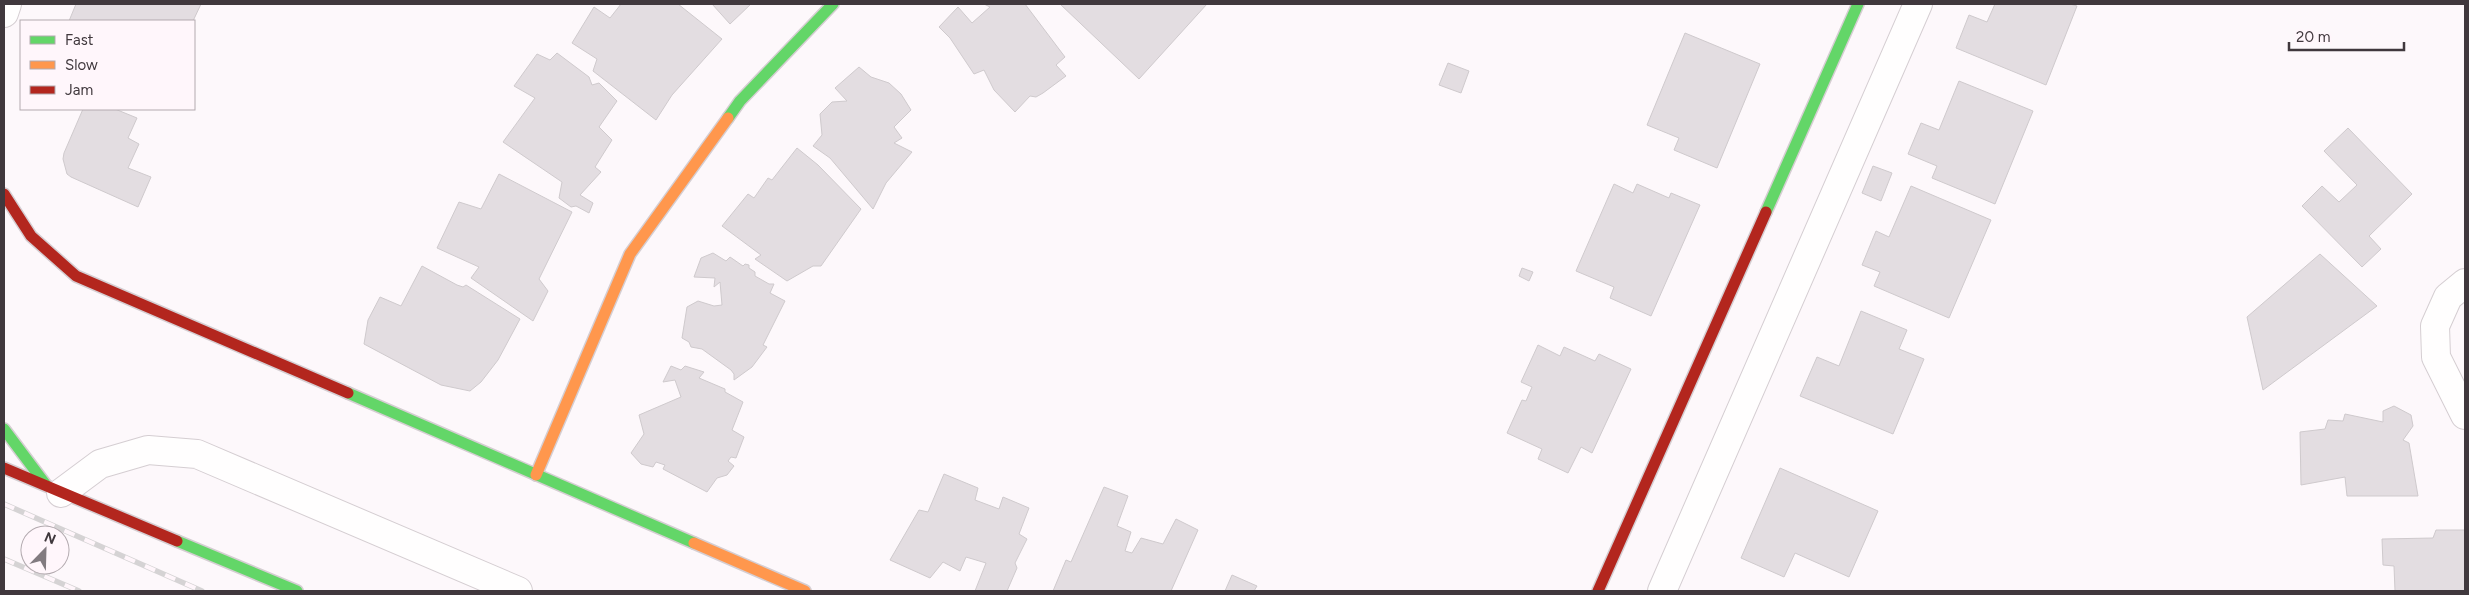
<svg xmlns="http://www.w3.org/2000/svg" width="2469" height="595" viewBox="0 0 2469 595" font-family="Figtree,sans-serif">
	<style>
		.building { fill: #e3dde1; stroke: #cfcacd }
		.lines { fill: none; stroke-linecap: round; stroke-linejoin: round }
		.street-casing { stroke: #d5ced2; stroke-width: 30 }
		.fast-casing { stroke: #d5ced2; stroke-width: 14 }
		.slow-casing { stroke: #d5ced2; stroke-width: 14 }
		.jam-casing { stroke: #d5ced2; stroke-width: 14 }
		.street { stroke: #fffefe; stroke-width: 28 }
		.fast { stroke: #63d668; stroke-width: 11 }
		.slow { stroke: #ff974d; stroke-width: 11 }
		.jam { stroke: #b3261e; stroke-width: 11 }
		.rail-casing { stroke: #d5d3d4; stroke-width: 5.5 }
		.rail { stroke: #fff6fb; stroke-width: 4; stroke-dasharray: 11; stroke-linecap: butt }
	</style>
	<rect width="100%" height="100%" fill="#fdf8fb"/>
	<path class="building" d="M 76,4 L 201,4 L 193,21 L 69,21 Z
		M 621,4 L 678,4 L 722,39 L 672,95 L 656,120 L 593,71 L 597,59 L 572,43 L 594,7 L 610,18 Z
		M 712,4 L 751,4 L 730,24 Z
		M 984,4 L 1025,4 L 1065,57 L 1056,65 L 1066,76 L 1043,93 L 1036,97 L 1030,96 L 1015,112 L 994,90 L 984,70 L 974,74 L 950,38 L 939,27 L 958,7 L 972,23 L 990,7 Z
		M 1060,4 L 1207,4 L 1139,79 Z
		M 1995,4 L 2070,4 L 2077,6 L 2046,85 L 1956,48 L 1969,15 L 1987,22 Z
		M 1685,33 L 1760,64 L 1717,168 L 1674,150 L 1679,138 L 1647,125 Z
		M 557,53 L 589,77 L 592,85 L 599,83 L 617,101 L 599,127 L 612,140 L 595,167 L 601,172 L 580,195 L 593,203 L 589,213 L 576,206 L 571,207 L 559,198 L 562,182 L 503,142 L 535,98 L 514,86 L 537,54 L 550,60 Z
		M 1448,63 L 1469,71 L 1461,93 L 1439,85 Z
		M 859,67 L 871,77 L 889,83 L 901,94 L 911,110 L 894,127 L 902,138 L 894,143 L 912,152 L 886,183 L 873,209 L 830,158 L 813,146 L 822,135 L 820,114 L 832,102 L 847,101 L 835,88 Z
		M 1959,81 L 2033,111 L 1995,204 L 1932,178 L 1937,166 L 1908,154 L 1921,123 L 1939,130 Z
		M 83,109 L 115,109 L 137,118 L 128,138 L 139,144 L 128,168 L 151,177 L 138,207 L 71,177 L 67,174 L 63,159 L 64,153 Z
		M 2348,128 L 2412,194 L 2369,236 L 2381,249 L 2362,267 L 2302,206 L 2322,186 L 2339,202 L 2357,185 L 2324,151 Z
		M 797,148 L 818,165 L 861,209 L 821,266 L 813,266 L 787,281 L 755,259 L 761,255 L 722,226 L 748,194 L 754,198 L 768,178 L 772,180 Z
		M 1873,166 L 1892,173 L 1881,201 L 1862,193 Z
		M 499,174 L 572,212 L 539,279 L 548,291 L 533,321 L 471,278 L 479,267 L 437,248 L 459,202 L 481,209 Z
		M 1614,184 L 1633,193 L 1637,184 L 1669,198 L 1671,193 L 1700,205 L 1651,316 L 1610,298 L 1614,287 L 1576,271 Z
		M 1911,186 L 1991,220 L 1949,318 L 1874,286 L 1880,272 L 1862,265 L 1876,231 L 1889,237 Z
		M 713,253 L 726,261 L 730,257 L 743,266 L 745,264 L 749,265 L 749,268 L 755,272 L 755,276 L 769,284 L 774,284 L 770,293 L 785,301 L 763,345 L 767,347 L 752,367 L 734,380 L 734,374 L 731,370 L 702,349 L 691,347 L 689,342 L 682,338 L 687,307 L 698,301 L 714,306 L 722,305 L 720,282 L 714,287 L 715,278 L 694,277 L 701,258 Z
		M 2320,254 L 2377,306 L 2263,390 L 2247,317 Z
		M 422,266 L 457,285 L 463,287 L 466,285 L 520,319 L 498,360 L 481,382 L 470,391 L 441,385 L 364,344 L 368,320 L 380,297 L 401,306 Z
		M 1522,268 L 1533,272 L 1529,281 L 1519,276 Z
		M 1861,311 L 1907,330 L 1899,349 L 1924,359 L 1893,434 L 1800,396 L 1817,357 L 1839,366 Z
		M 1538,345 L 1560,356 L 1564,347 L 1595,361 L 1599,354 L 1631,369 L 1592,453 L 1581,447 L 1568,473 L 1538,459 L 1542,449 L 1507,433 L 1522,400 L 1526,401 L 1532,387 L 1521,382 Z
		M 671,366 L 681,370 L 685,366 L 704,372 L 699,378 L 725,389 L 725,392 L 743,402 L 732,430 L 744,437 L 736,458 L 731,457 L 728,461 L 734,466 L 727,475 L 717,478 L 707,492 L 663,469 L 665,465 L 656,462 L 653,467 L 641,464 L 631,453 L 644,434 L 639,415 L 681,397 L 675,380 L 663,382 Z
		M 2394,406 L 2411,415 L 2413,426 L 2403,440 L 2409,443 L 2418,496 L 2347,496 L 2345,477 L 2301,485 L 2300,432 L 2325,429 L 2328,420 L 2343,421 L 2345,414 L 2383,422 L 2383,411 Z
		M 1780,468 L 1878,511 L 1849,577 L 1795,553 L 1784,577 L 1741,558 Z
		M 944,474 L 978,488 L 975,500 L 999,509 L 1003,497 L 1029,508 L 1019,534 L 1027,539 L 1015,563 L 1017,568 L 1007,591 L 975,591 L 986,563 L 966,557 L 960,571 L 943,562 L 930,578 L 890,560 L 919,510 L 928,512 Z
		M 1104,487 L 1128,496 L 1117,526 L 1131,532 L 1125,551 L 1132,553 L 1141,538 L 1163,544 L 1176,519 L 1198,530 L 1171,591 L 1053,591 L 1066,560 L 1071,562 Z
		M 2436,530 L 2465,530 L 2465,591 L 2395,591 L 2394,566 L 2383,565 L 2382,539 L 2433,538 Z
		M 1232,575 L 1257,586 L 1254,591 L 1225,591 Z"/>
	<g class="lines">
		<g class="street-casing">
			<path id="street" d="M 4,13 L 7,4
				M 2465,283 L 2448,297 L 2435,326 L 2436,357 L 2465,415
				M 61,493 L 100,464 L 148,450 L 197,454 L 518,591
				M 1662,591 L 1918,4"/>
		</g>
		<g class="fast-casing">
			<path id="fast" d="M 728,118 L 740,101 L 833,4
				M 1766,212 L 1858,4
				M 348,393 L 694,543
				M 4,429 L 46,485
				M 177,541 L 297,591"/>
		</g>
		<g class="slow-casing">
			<path id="slow" d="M 536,475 L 630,254 L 728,118
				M 694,543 L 805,591"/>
		</g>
		<g class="jam-casing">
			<path id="jam" d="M 4,194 L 31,236 L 76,276 L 348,393
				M 4,468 L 177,541
				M 1598,591 L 1766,212"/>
		</g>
		<use href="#street" class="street"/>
		<use href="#fast" class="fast"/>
		<use href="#slow" class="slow"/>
		<use href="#jam" class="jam"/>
		<g class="rail-casing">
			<path id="rail" d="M 4,504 L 202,591
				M 4,559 L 79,591"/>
		</g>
		<use href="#rail" class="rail"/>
	</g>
	<rect width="2469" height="595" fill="none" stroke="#40383d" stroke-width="10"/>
	<rect x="20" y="20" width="175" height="90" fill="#fff6fb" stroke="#b3aaaf"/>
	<rect x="30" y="36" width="25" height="8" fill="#63d668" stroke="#b3aaaf"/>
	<text x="65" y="45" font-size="15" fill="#40383d">Fast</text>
	<rect x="30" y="61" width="25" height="8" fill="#ff974d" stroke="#b3aaaf"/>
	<text x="65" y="70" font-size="15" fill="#40383d">Slow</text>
	<rect x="30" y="86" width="25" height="8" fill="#b3261e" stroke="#b3aaaf"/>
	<text x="65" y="95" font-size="15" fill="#40383d">Jam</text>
	<g transform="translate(45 550) rotate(23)"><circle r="24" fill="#fff6fb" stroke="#b3aaaf"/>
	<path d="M0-4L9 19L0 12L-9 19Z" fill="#827b80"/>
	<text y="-8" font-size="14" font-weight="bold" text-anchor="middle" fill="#40383d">N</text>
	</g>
	<path d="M2289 42v8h115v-8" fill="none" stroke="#40383d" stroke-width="2.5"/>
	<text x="2296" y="42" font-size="15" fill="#40383d" stroke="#fff6fb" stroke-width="4" paint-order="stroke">20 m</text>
</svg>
